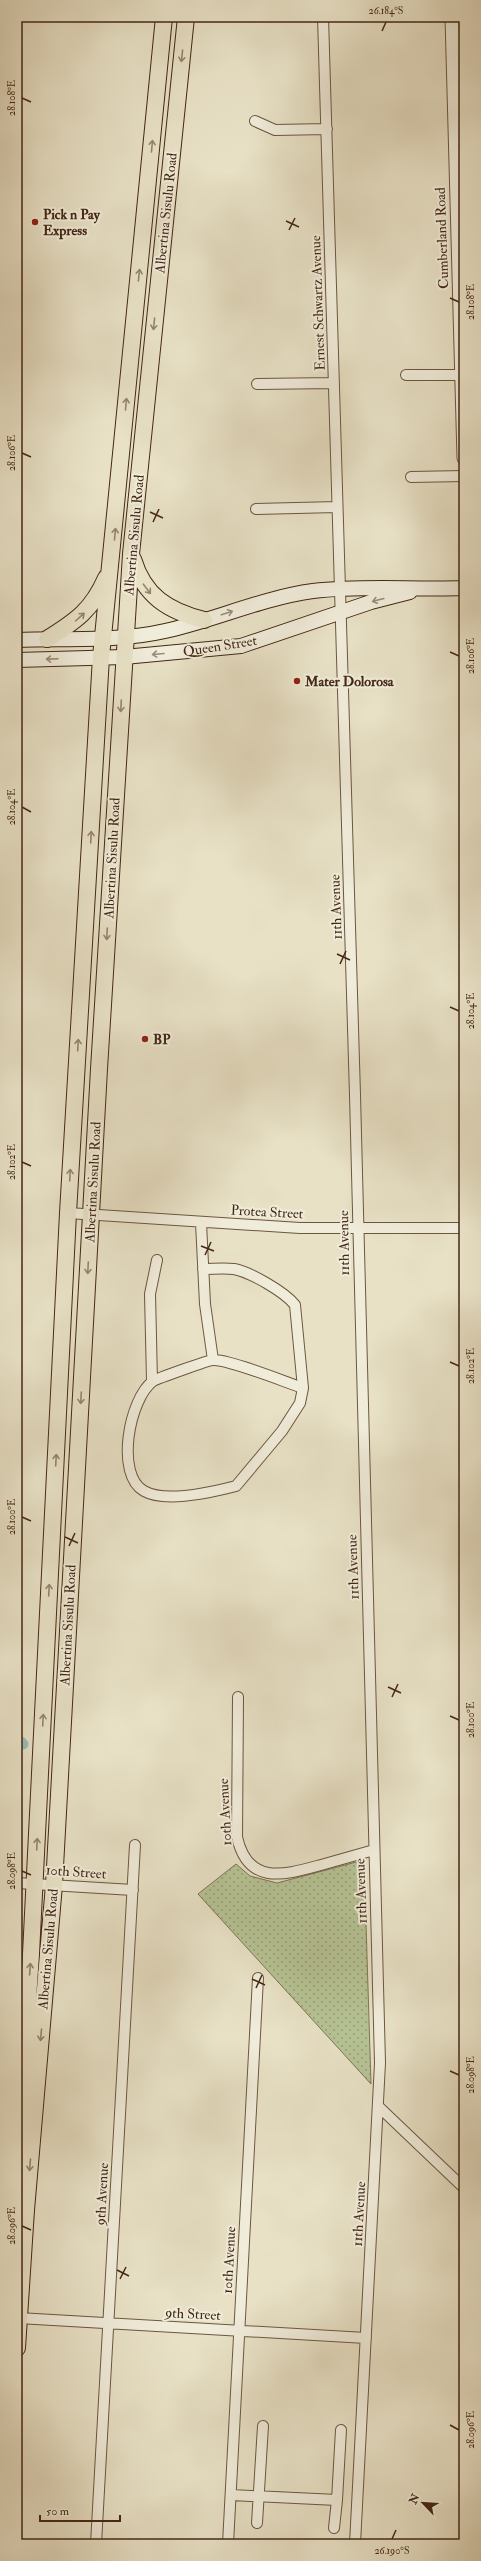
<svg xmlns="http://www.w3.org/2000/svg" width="481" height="2561" viewBox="0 0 481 2561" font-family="'IM FELL Double Pica',serif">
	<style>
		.grass { fill: url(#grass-dots); stroke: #7d7554 }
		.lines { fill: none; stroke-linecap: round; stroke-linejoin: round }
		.canal { stroke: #99bcbd; stroke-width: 11 }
		.minor-casing { stroke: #6d5640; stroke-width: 12 }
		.tertiary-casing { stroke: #6d5640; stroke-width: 15 }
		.secondary-casing { stroke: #442714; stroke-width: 16 }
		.primary-casing { stroke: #442714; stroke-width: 18 }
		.minor { stroke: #f0ecda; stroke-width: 10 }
		.tertiary { stroke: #f0ecda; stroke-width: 13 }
		.secondary { stroke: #f0ecda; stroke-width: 14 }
		.primary { stroke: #e8e1c6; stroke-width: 16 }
		.oneway { stroke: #96846d }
		.oneway2 { stroke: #9a8a77 }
		.ticks { fill: none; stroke: #442714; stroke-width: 1.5 }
		.poi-dot { fill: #8f2418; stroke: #f0ecda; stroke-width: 1.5 }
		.labels { text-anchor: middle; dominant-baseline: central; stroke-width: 4; stroke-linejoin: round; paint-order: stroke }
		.street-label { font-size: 14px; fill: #442714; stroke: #f0ecda }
		.poi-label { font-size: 14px; font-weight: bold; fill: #442714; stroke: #f0ecda; text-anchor: start }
		.neatline { fill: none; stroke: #442714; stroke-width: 1.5 }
		.ticks-label { font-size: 10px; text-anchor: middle; fill: #442714 }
	</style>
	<defs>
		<pattern id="grass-dots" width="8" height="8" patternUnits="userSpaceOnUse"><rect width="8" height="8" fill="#b6c395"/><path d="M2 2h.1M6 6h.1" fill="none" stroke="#969e78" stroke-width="1.8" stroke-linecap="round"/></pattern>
	</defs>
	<rect width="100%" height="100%" fill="#e8e1c6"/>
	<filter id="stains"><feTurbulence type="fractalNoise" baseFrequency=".005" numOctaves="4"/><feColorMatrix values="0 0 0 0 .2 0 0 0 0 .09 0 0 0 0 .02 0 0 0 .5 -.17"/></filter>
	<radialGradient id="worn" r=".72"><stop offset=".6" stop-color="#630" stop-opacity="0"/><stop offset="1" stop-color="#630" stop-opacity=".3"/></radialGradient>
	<path class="grass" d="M 364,1860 L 371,2084 L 198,1894 L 236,1864 L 250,1876 L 277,1883 Z"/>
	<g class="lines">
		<path class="canal" d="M 17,1739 L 23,1744"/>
		<g class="minor-casing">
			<path id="minor" d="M 323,17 L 355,1095 L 380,2063 L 355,2544
				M 255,121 L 275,130 L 327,129
				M 406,375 L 462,375
				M 257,384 L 334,383
				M 411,477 L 464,476
				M 256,509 L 337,507
				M 68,1213 L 300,1228 L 464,1228
				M 201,1223 L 205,1304 L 213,1360
				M 203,1269 C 213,1269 224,1268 234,1269 C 250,1272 285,1292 295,1305 L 303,1388 L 300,1403 L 282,1431 L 236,1486 C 213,1492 165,1503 144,1491 C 115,1475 129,1399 153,1381 C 156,1379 209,1360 213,1360 C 228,1359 285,1382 303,1388
				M 152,1381 L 150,1294 L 157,1260
				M 238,1697 L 237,1837 C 248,1886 284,1875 321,1865 C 339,1860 356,1855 374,1850
				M 17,1883 L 133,1890
				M 379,2107 L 464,2188
				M 18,2318 L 366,2338
				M 231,2495 L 337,2500 L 334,2528
				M 337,2500 L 341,2430
				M 257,2523 L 263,2426
				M 96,2544 L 135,1845
				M 228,2544 L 258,1978"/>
		</g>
		<g class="tertiary-casing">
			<path id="tertiary" d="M 452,17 L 464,458"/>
		</g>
		<g class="secondary-casing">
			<path id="secondary" d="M 17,640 C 66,638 117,642 165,631 C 215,620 262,598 313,591 C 364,585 414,590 464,588
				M 17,660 L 124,657 L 241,646 L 371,602 L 410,592"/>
		</g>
		<g class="primary-casing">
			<path id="primary" d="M 133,559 C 144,596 168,611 204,620
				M 47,639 C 76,621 92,610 106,578
				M 17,2166 L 31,1954 L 68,1213 L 101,657 L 164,17
				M 17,2348 L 26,2210 L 54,1885 L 99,1069 L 131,554 L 186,17"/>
		</g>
		<use href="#minor" class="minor"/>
		<use href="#tertiary" class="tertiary"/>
		<use href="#secondary" class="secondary"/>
		<use href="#primary" class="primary"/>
	</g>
	<defs><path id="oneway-shaft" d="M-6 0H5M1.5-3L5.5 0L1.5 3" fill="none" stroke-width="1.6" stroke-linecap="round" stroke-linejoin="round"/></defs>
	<g class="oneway">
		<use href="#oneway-shaft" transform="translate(182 56) rotate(96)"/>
		<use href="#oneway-shaft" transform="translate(152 146) rotate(-85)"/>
		<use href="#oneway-shaft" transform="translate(139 275) rotate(-84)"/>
		<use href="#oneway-shaft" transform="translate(154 324) rotate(96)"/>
		<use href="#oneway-shaft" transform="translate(126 404) rotate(-85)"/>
		<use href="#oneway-shaft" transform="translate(115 534) rotate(-85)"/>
		<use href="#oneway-shaft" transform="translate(147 589) rotate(53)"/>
		<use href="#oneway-shaft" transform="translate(80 617) rotate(-42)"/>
		<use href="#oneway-shaft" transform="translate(121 706) rotate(93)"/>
		<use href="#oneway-shaft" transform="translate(91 837) rotate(-87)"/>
		<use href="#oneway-shaft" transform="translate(107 934) rotate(93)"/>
		<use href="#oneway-shaft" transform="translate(78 1045) rotate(-87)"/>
		<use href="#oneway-shaft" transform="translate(70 1175) rotate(-87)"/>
		<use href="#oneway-shaft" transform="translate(88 1268) rotate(93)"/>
		<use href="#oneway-shaft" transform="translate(81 1398) rotate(93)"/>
		<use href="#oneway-shaft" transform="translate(56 1460) rotate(-87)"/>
		<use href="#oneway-shaft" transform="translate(49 1590) rotate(-87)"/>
		<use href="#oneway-shaft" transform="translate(43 1720) rotate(-87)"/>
		<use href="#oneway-shaft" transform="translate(37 1844) rotate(-87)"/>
		<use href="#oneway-shaft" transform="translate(30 1969) rotate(-86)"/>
		<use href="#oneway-shaft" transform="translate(41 2035) rotate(95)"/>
		<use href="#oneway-shaft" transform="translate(30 2165) rotate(95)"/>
	</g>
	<g class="oneway2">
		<use href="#oneway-shaft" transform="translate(378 600) rotate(165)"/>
		<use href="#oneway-shaft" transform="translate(227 613) rotate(-18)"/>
		<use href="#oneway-shaft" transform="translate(158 654) rotate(175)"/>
		<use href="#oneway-shaft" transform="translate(52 659) rotate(178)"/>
	</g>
	<path class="ticks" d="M 382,31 L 386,22M 22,98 L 31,102M 286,221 L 299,227M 289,230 L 295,218M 450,298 L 459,302M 22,453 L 31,457M 150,512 L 163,518M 153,522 L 159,509M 450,652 L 459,656M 22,807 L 31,812M 337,954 L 350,960M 340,964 L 346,951M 450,1007 L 459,1011M 22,1162 L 31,1166M 201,1246 L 214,1251M 205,1255 L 211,1242M 450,1362 L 459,1366M 22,1517 L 31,1521M 65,1537 L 78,1543M 69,1546 L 75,1533M 388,1687 L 401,1693M 392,1697 L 398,1684M 450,1716 L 459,1720M 22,1871 L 31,1875M 252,1979 L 265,1985M 256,1988 L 262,1975M 450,2071 L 459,2075M 22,2226 L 31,2230M 117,2270 L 129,2276M 120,2279 L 126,2267M 450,2425 L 459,2430M 392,2539 L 396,2530"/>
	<g class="poi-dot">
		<circle cx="35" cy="222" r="4"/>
		<circle cx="297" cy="681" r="4"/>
		<circle cx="145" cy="1039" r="4"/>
	</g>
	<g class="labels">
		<g class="street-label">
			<text transform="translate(166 213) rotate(-84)">Albertina Sisulu Road</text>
			<text transform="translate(442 238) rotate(-92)">Cumberland Road</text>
			<text transform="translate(318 303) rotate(-92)">Ernest Schwartz Avenue</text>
			<text transform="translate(134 535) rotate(-85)">Albertina Sisulu Road</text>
			<text transform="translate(220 646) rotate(-9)">Queen Street</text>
			<text transform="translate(112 858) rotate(-87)">Albertina Sisulu Road</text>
			<text transform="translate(336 907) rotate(-92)">11th Avenue</text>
			<text transform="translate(93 1182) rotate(-87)">Albertina Sisulu Road</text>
			<text transform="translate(267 1212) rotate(3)">Protea Street</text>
			<text transform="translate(344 1243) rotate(-91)">11th Avenue</text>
			<text transform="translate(353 1567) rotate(-92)">11th Avenue</text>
			<text transform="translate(68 1625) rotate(-87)">Albertina Sisulu Road</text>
			<text transform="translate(225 1812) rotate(-93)">10th Avenue</text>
			<text transform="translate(76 1872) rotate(4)">10th Street</text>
			<text transform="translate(361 1891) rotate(-92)">11th Avenue</text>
			<text transform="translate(48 1949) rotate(-85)">Albertina Sisulu Road</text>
			<text transform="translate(102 2194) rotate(-87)">9th Avenue</text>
			<text transform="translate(359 2214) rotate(-87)">11th Avenue</text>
			<text transform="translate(229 2260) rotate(-87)">10th Avenue</text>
			<text transform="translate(193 2314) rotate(3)">9th Street</text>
		</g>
		<g class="poi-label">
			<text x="43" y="214">Pick n Pay<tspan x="43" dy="16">Express</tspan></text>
			<text x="305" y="681">Mater Dolorosa</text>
			<text x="153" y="1039">BP</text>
		</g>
	</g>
	<rect width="481" height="2561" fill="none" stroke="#e8e1c6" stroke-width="44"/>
	<g transform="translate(423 2503) rotate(295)" stroke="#f0ecda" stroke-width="3" paint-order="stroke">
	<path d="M0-3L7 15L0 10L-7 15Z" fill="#442714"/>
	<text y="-6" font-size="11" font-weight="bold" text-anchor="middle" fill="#442714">N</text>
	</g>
	<path d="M40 2515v6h80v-6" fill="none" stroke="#442714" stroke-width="2"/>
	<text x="46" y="2515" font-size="12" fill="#442714" stroke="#f0ecda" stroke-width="3" paint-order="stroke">50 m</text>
	<rect x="22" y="22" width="437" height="2517" class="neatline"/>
	<g class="ticks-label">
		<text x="386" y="14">26.184°S</text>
		<text transform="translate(11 98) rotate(-90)" y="4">28.108°E</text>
		<text transform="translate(470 302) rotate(-90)" y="4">28.108°E</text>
		<text transform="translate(11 453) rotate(-90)" y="4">28.106°E</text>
		<text transform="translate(470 656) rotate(-90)" y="4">28.106°E</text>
		<text transform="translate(11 807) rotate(-90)" y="4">28.104°E</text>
		<text transform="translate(470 1011) rotate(-90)" y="4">28.104°E</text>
		<text transform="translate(11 1162) rotate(-90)" y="4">28.102°E</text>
		<text transform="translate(470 1366) rotate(-90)" y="4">28.102°E</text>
		<text transform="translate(11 1517) rotate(-90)" y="4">28.100°E</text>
		<text transform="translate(470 1720) rotate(-90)" y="4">28.100°E</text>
		<text transform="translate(11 1871) rotate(-90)" y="4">28.098°E</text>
		<text transform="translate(470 2075) rotate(-90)" y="4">28.098°E</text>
		<text transform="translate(11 2226) rotate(-90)" y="4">28.096°E</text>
		<text transform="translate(470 2430) rotate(-90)" y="4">28.096°E</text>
		<text x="392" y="2554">26.190°S</text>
	</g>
	<rect width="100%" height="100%" filter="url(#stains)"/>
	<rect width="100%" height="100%" fill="url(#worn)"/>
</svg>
